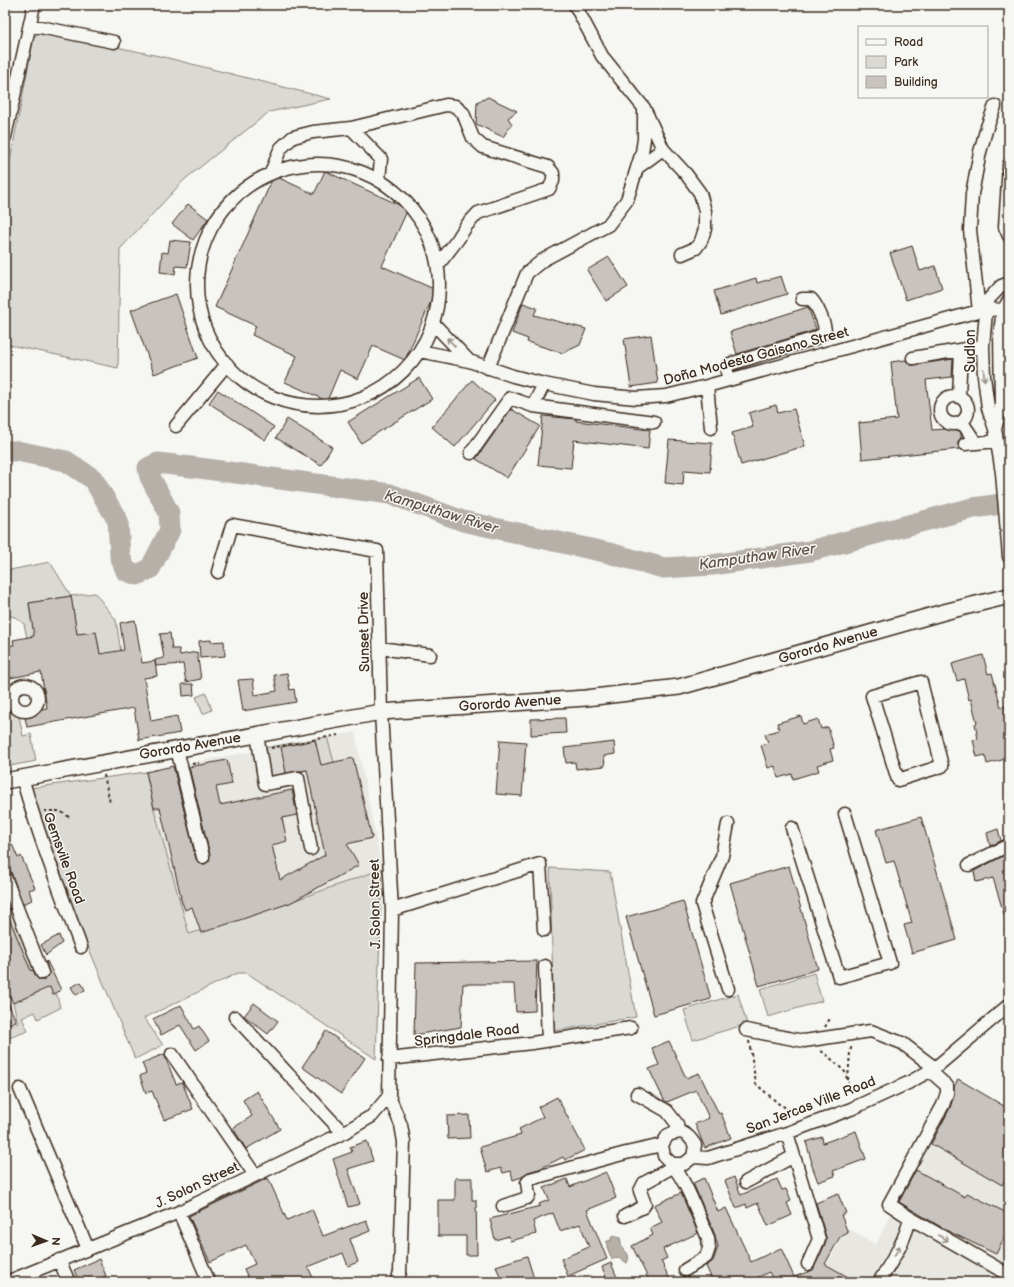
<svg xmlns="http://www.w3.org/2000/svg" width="1014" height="1287" viewBox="0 0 1014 1287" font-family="'Balsamiq Sans',sans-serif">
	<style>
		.built { fill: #e8e7e2 }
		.green { fill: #dad9d3; stroke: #8a8278 }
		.water { fill: #b6b0a9; stroke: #857a71 }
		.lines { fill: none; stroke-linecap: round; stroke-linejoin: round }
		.river { stroke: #b6b0a9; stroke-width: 21 }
		.building { fill: #c8c3be; stroke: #3b2a1e }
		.minor-casing { stroke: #3b2a1e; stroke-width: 15 }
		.major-casing { stroke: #3b2a1e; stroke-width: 18 }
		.path { stroke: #3b2a1e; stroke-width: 2; stroke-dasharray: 3 3; stroke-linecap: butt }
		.minor { stroke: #f6f6f2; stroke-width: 12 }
		.major { stroke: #f6f6f2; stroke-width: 15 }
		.oneway { stroke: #989088 }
		.labels { text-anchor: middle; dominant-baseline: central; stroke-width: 3; stroke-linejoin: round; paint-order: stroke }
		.street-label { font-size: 14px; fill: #3b2a1e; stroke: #f6f6f2 }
		.water-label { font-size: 15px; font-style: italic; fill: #605248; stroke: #f6f6f2 }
	</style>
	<rect width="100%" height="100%" fill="#f6f6f2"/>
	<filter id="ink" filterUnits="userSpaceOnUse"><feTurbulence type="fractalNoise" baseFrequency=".025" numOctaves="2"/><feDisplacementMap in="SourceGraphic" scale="8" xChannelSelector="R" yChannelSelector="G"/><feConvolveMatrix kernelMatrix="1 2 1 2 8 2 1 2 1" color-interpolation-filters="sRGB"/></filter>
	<g filter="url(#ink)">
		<path class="built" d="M 355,732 L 382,869 L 282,905 L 239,917 L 189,934 L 154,808 L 182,802 L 174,766 Z
			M 958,1079 L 1009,1109 L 1009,1282 L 817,1282 L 847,1228 L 876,1245 L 894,1205 L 928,1142 Z"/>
		<path class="green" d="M 41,31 L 164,57 L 331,99 L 269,112 L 184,180 L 120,249 L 118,368 L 5,344 L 5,186 L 34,37 Z
			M 50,562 L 71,596 L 95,593 L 116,620 L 126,685 L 100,654 L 96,632 L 77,634 L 71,596 L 29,603 L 31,620 L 45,617 L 48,634 L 27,638 L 24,624 L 15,617 L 5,615 L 5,571 Z
			M 206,693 L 212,710 L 203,714 L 196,697 Z
			M 18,711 L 23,736 L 31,734 L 36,761 L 5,767 L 5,713 Z
			M 327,737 L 334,762 L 321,767 L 264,780 L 258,749 Z
			M 146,772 L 154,809 L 189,934 L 282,905 L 382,869 L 376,1059 L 247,973 L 238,973 L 144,1018 L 163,1045 L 135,1059 L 87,944 L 30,788 Z
			M 550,868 L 610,872 L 636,1017 L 554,1031 Z
			M 5,872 L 46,978 L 57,995 L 60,1008 L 38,1019 L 35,1012 L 22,1018 L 28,1031 L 6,1039 L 10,1054 L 5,1054 L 5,1028 L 18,1023 L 13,1003 L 39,992 L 6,911 L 5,911 Z
			M 814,973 L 822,1001 L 768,1017 L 760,989 Z
			M 738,994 L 747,1024 L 693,1040 L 684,1010 Z"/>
		<path class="water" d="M 613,1236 L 620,1238 C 621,1241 621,1243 621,1245 C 623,1252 632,1252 627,1263 L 620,1258 L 612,1259 L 607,1247 L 607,1241 L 611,1241 L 611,1238 Z"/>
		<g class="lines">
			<path class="river" d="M 5,451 L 17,451 L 66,461 L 93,479 L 118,521 L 120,556 L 126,571 L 137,575 L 150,569 L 170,530 L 169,513 L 150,477 L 148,468 L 158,463 L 199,468 L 390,494 L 463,521 L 609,553 L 664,568 L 712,565 L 810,551 L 973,508 L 1009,503"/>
		</g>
		<path class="building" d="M 488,97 L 517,111 L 508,118 L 512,124 L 503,137 L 476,124 L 477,103 Z
			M 325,171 L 408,209 L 382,266 L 436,290 L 405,360 L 373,346 L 358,379 L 340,370 L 327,401 L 285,382 L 297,356 L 252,335 L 256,326 L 215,307 L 272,180 L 277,177 L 314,194 Z
			M 188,204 L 208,219 L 193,240 L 172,224 Z
			M 170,240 L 191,242 L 187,267 L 176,266 L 175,274 L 160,272 L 162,252 L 168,253 Z
			M 912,246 L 920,271 L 935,266 L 942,288 L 906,300 L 890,253 Z
			M 609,257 L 628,287 L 606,301 L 587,270 Z
			M 781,276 L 787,294 L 721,315 L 714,291 L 756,278 L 757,283 Z
			M 176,294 L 198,358 L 154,374 L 131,310 Z
			M 523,303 L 537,308 L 534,315 L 586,329 L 580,345 L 563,353 L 527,342 L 528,339 L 512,333 Z
			M 808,307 L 816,329 L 810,332 L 737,354 L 730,332 Z
			M 651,335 L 658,383 L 631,387 L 624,339 Z
			M 953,359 L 952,377 L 926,380 L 932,430 L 957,428 L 961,433 L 961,438 L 958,441 L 958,444 L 959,449 L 862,459 L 859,423 L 897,419 L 891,362 L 906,360 L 910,365 L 914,365 Z
			M 419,378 L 432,399 L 361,443 L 348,422 Z
			M 472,380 L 495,400 L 455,447 L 432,427 Z
			M 218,390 L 274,427 L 265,440 L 209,403 Z
			M 776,405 L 778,413 L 794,409 L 805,446 L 741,465 L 732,433 L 753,427 L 749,413 Z
			M 511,409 L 540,426 L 507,478 L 476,459 Z
			M 543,416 L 576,419 L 576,421 L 650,430 L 648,449 L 574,440 L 571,468 L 538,465 Z
			M 287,419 L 332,447 L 321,465 L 276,438 Z
			M 669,440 L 712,443 L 710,472 L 684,470 L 683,485 L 665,483 Z
			M 71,596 L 77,634 L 96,632 L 100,654 L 124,650 L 120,623 L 135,620 L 142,663 L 155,661 L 157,676 L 144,678 L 151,721 L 177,716 L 180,733 L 139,740 L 134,708 L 27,727 L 24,712 L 47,708 L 41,672 L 5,679 L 5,646 L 14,645 L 13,640 L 34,636 L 29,603 Z
			M 170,633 L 172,649 L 179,649 L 180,655 L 197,652 L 201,679 L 186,682 L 183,664 L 156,666 L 155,660 L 164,658 L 160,634 Z
			M 211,640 L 211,642 L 224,641 L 225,656 L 200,658 L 199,641 Z
			M 983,655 L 988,674 L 992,673 L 1001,707 L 1005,706 L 1009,723 L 1009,758 L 987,764 L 985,755 L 977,757 L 973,740 L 978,739 L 975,724 L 977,723 L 971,699 L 969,700 L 964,679 L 957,681 L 952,664 Z
			M 287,673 L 290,690 L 294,689 L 296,702 L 243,711 L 238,680 L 253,679 L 255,695 L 277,691 L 274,675 Z
			M 182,684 L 193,684 L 194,695 L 183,696 Z
			M 801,716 L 803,724 L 818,719 L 821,729 L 828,727 L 834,748 L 830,749 L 833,760 L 817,765 L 819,771 L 793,779 L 792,774 L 778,778 L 775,766 L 768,768 L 761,745 L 768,743 L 765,734 L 779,730 L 777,723 Z
			M 565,718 L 566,733 L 531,735 L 531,719 Z
			M 315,740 L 321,765 L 353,758 L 372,838 L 347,844 L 359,865 L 290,903 L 201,933 L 192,907 L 185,910 L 180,897 L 181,897 L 160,808 L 154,808 L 146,772 L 173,766 L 196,859 L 198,862 L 201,864 L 205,864 L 208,862 L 210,855 L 189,767 L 227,760 L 232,784 L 216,787 L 220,805 L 292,790 L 297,815 L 282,818 L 287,841 L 272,845 L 280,880 L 325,855 L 307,770 L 286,773 L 281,747 Z
			M 500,740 L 526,742 L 522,796 L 496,794 Z
			M 614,742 L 615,754 L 604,756 L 605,766 L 576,769 L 575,762 L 566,763 L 564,748 Z
			M 921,817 L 957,940 L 912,953 L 904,925 L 912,923 L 894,861 L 886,863 L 876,830 Z
			M 998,829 L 1001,841 L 990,846 L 987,833 Z
			M 12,844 L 18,858 L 21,856 L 35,888 L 29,890 L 32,900 L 23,904 L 5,856 L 5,847 Z
			M 1009,853 L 1009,924 L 1007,924 L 993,878 L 976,882 L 974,871 Z
			M 789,866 L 818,969 L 759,986 L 730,883 Z
			M 683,901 L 711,999 L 654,1015 L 626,917 Z
			M 5,908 L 31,971 L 33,970 L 38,979 L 41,980 L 45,980 L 48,977 L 49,974 L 46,962 L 47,961 L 61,990 L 53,995 L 50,987 L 13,1003 L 5,985 Z
			M 59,935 L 62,943 L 46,955 L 41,945 Z
			M 537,961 L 535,1011 L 516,1012 L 514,984 L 463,984 L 461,1027 L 414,1035 L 416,963 Z
			M 81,982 L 85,990 L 76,995 L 71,987 Z
			M 5,995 L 16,1021 L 5,1026 Z
			M 254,1003 L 278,1021 L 268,1034 L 244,1016 Z
			M 181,1005 L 194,1029 L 199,1026 L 209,1041 L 196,1050 L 180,1025 L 161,1035 L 153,1019 Z
			M 326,1031 L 365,1058 L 341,1094 L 302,1067 Z
			M 669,1041 L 686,1078 L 699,1073 L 719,1114 L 721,1113 L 731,1138 L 705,1148 L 695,1124 L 709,1118 L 696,1090 L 667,1102 L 664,1100 L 649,1069 L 659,1065 L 652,1048 Z
			M 164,1054 L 176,1084 L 182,1082 L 193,1109 L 164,1120 L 152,1091 L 146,1093 L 140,1076 L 146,1073 L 142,1063 Z
			M 958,1079 L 1009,1109 L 1009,1172 L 1002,1185 L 931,1144 L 950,1108 L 954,1095 L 954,1087 Z
			M 257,1091 L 280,1129 L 246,1149 L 233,1128 L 252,1116 L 243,1100 Z
			M 557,1097 L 585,1150 L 565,1160 L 563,1157 L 539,1169 L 528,1172 L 522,1177 L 513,1180 L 511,1171 L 503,1173 L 501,1168 L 487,1172 L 480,1147 L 521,1135 L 519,1129 L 543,1117 L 538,1107 Z
			M 469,1115 L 470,1138 L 448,1139 L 447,1116 Z
			M 856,1131 L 866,1159 L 833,1171 L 835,1176 L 818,1182 L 811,1163 L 812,1163 L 806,1142 L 822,1137 L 823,1143 Z
			M 367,1141 L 373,1161 L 348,1169 L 360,1204 L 348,1207 L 333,1159 L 352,1152 L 350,1147 Z
			M 916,1170 L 965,1197 L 967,1193 L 1009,1214 L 1009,1227 L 996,1254 L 946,1230 L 899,1202 Z
			M 606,1172 L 616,1198 L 587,1210 L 607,1259 L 568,1276 L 561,1259 L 589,1247 L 580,1224 L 560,1231 L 553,1213 L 533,1221 L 536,1234 L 510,1241 L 509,1236 L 495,1240 L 490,1219 L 540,1206 L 539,1204 L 549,1200 L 544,1188 L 567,1179 L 570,1187 Z
			M 734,1177 L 741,1195 L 777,1179 L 782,1190 L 786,1189 L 791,1201 L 787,1203 L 792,1215 L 768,1226 L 758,1203 L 747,1208 L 746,1204 L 736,1208 L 725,1181 Z
			M 268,1178 L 287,1220 L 312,1209 L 323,1236 L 366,1220 L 370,1231 L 350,1239 L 358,1262 L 348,1266 L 343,1253 L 308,1267 L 315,1282 L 250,1282 L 244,1269 L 255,1264 L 246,1245 L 210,1262 L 189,1216 Z
			M 455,1178 L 472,1178 L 472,1200 L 476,1200 L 477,1255 L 466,1255 L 466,1236 L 438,1236 L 438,1200 L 455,1200 Z
			M 704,1178 L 718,1212 L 726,1208 L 751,1262 L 781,1248 L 794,1277 L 813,1270 L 826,1242 L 826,1237 L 816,1203 L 838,1194 L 846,1213 L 841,1215 L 848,1233 L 840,1237 L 825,1264 L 857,1282 L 774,1282 L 769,1272 L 748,1282 L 713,1282 L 706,1266 L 713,1261 L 718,1247 L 715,1235 L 693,1183 Z
			M 681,1193 L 698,1233 L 663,1249 L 667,1258 L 661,1261 L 671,1282 L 650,1282 L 632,1246 L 653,1235 L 650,1228 L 662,1222 L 654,1205 Z
			M 527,1256 L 535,1282 L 502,1282 L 496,1266 Z
			M 99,1259 L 106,1276 L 91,1282 L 79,1282 L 74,1270 Z
			M 611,1263 L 619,1282 L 608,1282 L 602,1267 Z"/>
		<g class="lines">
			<g class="minor-casing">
				<path id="minor" d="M 575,5 L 602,56 L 644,108 L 663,149 L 686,174 L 700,193 L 705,211 L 705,229 L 701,241 L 696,248 L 682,254
					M 30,25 L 114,42
					M 351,128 L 446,105 L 455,106 L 463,113 L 473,138 L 483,147 L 548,167 L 553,173 L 553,181 L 549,189 L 478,213 L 466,226 L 458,239 L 438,265
					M 5,137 L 34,5
					M197 285a121 121 0 1 1 242 0a121 121 0 1 1-242 0Z
					M 1009,165 L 1005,227 L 1009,236
					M 637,168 L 663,149
					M 271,173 L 279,152 L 281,148 L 293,137 L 313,132 L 351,128 L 381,159 L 379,180
					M 1009,283 L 1001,286 L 987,301 L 983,346 L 984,376 L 988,408 L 995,429 L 1002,473 L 1009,557
					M 979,311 L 970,230 L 972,194 L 980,152 L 987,127 L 995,106
					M 433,323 L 469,361
					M 420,351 L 469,361 L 513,376 L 544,384 L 594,394 L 636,398 L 666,396 L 707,386 L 986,309 L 1003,310
					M 913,358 L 983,346
					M 488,368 L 527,273 L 543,260 L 608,225 L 627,200 L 642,152 L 644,139 L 644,108
					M 729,380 L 726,368 L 730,364 L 813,339 L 821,335 L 825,332 C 825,323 817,305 811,299 L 802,299
					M 707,386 L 711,428
					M940 410a14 14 0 1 1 28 0a14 14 0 1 1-28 0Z
					M 959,396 L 961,350
					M 533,406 L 544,384
					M 962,422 L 976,443
					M 176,426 L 227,364
					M 995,429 L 1001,407 L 1000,332 L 1003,310 L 1009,300
					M 965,444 L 997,441
					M 471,453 L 510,398 L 533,406 L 654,422
					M 218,572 L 232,525 L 377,551 L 381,712 L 392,910 L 389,1096 L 401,1125 L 404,1142 L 400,1272 L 397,1282
					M 380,648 L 430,655
					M 921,682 L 942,766 L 898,780 L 872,696 Z
					M12 698a13 13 0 1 1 26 0a13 13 0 1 1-26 0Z
					M 257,734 L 265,784 L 298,778 L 311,849
					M 177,749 L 203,857
					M 22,777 C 38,835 60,891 81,947
					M 728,824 L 722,856 L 702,904 L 728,989
					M 792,828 L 839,977 L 890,963 L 845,814
					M 969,865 L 1009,845
					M 5,877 L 42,973
					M 392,910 L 540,864 L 544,930
					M 545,966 L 548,1040
					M 235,1017 L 343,1133
					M 746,1030 L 804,1041 L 871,1031 L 902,1043 L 935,1068
					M 172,1054 L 255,1175
					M 389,1059 L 532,1043 L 631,1028
					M 930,1071 L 947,1086 L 947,1093 L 943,1105 L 889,1204 L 910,1218 L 1009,1275
					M 20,1089 L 88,1249
					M 637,1094 L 667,1111 L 677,1124 L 678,1132
					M 787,1133 L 819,1239 L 808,1264
					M 693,1157 L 708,1158 L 787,1133 L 851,1109 L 908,1083 L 935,1068 L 1009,1005
					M 672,1164 L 684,1164 L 693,1157 L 695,1145 C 687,1132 682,1130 668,1135 L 662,1145 L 664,1156 C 686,1176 696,1211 708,1238 L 709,1248 L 706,1257 L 685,1270
					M 746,1182 L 794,1156
					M 503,1206 L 527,1198 L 529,1195 L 527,1183 L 530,1179 L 626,1153 L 662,1145
					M 179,1212 L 209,1282
					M 625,1216 L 643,1207 L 645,1204 L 640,1191 L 644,1183 L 669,1169 L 672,1164
					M 59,1260 L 69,1282
					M 7,1282 L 179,1212 L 343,1133 L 372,1116 L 389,1096
					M 879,1282 C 891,1262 905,1242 910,1218"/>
			</g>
			<g class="major-casing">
				<path id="major" d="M 5,781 L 381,712 L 586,698 L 679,687 L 944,612 L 1009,596"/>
			</g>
			<path class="path" d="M 5,693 L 7,701 L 5,702
				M 271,748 L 338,735
				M 192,764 L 199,763
				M 104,775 L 110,803
				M 44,811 L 60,811 L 69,817
				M 5,992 L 8,1000 L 5,1001
				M 825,1027 L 831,1017
				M 749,1041 L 756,1084 L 779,1104 L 794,1112
				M 821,1051 L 827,1055 L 845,1072 L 848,1082
				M 848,1080 L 850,1052 L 852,1045"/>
			<use href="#minor" class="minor"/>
			<use href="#major" class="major"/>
		</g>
		<defs><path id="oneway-shaft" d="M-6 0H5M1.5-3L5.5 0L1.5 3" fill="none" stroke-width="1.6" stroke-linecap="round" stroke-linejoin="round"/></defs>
		<g class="oneway">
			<use href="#oneway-shaft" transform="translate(451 342) rotate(-133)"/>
			<use href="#oneway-shaft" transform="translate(984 375) rotate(86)"/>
			<use href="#oneway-shaft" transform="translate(943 1238) rotate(30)"/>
			<use href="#oneway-shaft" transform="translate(897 1251) rotate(-61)"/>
		</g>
	</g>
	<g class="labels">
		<g class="street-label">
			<text transform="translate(970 351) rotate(-90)">Sudlon</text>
			<text transform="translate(756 356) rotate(-15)">Doña Modesta Gaisano Street</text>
			<text transform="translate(364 632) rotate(-91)">Sunset Drive</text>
			<text transform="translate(828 645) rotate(-16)">Gorordo Avenue</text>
			<text transform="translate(510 703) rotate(-4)">Gorordo Avenue</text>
			<text transform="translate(190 746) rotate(-10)">Gorordo Avenue</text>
			<text transform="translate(64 858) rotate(70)">Gemsvile Road</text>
			<text transform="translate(375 904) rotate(-91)">J. Solon Street</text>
			<text transform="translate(467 1035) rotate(-7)">Springdale Road</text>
			<text transform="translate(811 1105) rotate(-21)">San Jercas Ville Road</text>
			<text transform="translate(197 1185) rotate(-25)">J. Solon Street</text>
		</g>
		<g class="water-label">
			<text transform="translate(441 512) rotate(17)">Kamputhaw River</text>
			<text transform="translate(757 557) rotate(-8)">Kamputhaw River</text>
		</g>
	</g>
	<rect width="1014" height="1287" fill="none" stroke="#f6f6f2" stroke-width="20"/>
	<rect x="10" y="10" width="994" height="1267" fill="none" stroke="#3b2a1e" stroke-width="1.5" filter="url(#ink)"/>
	<rect x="858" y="26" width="130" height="72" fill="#f6f6f2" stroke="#aba49d"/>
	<rect x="866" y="39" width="20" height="6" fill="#f6f6f2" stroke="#aba49d"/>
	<text x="894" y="46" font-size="12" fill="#3b2a1e">Road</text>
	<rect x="866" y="56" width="20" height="12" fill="#dad9d3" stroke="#aba49d"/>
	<text x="894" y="66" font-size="12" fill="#3b2a1e">Park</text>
	<rect x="866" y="76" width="20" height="12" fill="#c8c3be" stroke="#aba49d"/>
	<text x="894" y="86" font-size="12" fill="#3b2a1e">Building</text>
	<g transform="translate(46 1241) rotate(92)" stroke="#f6f6f2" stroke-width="3" paint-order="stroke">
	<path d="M0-3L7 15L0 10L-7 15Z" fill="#3b2a1e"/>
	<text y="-6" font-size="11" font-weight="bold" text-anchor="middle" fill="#3b2a1e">N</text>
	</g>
</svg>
